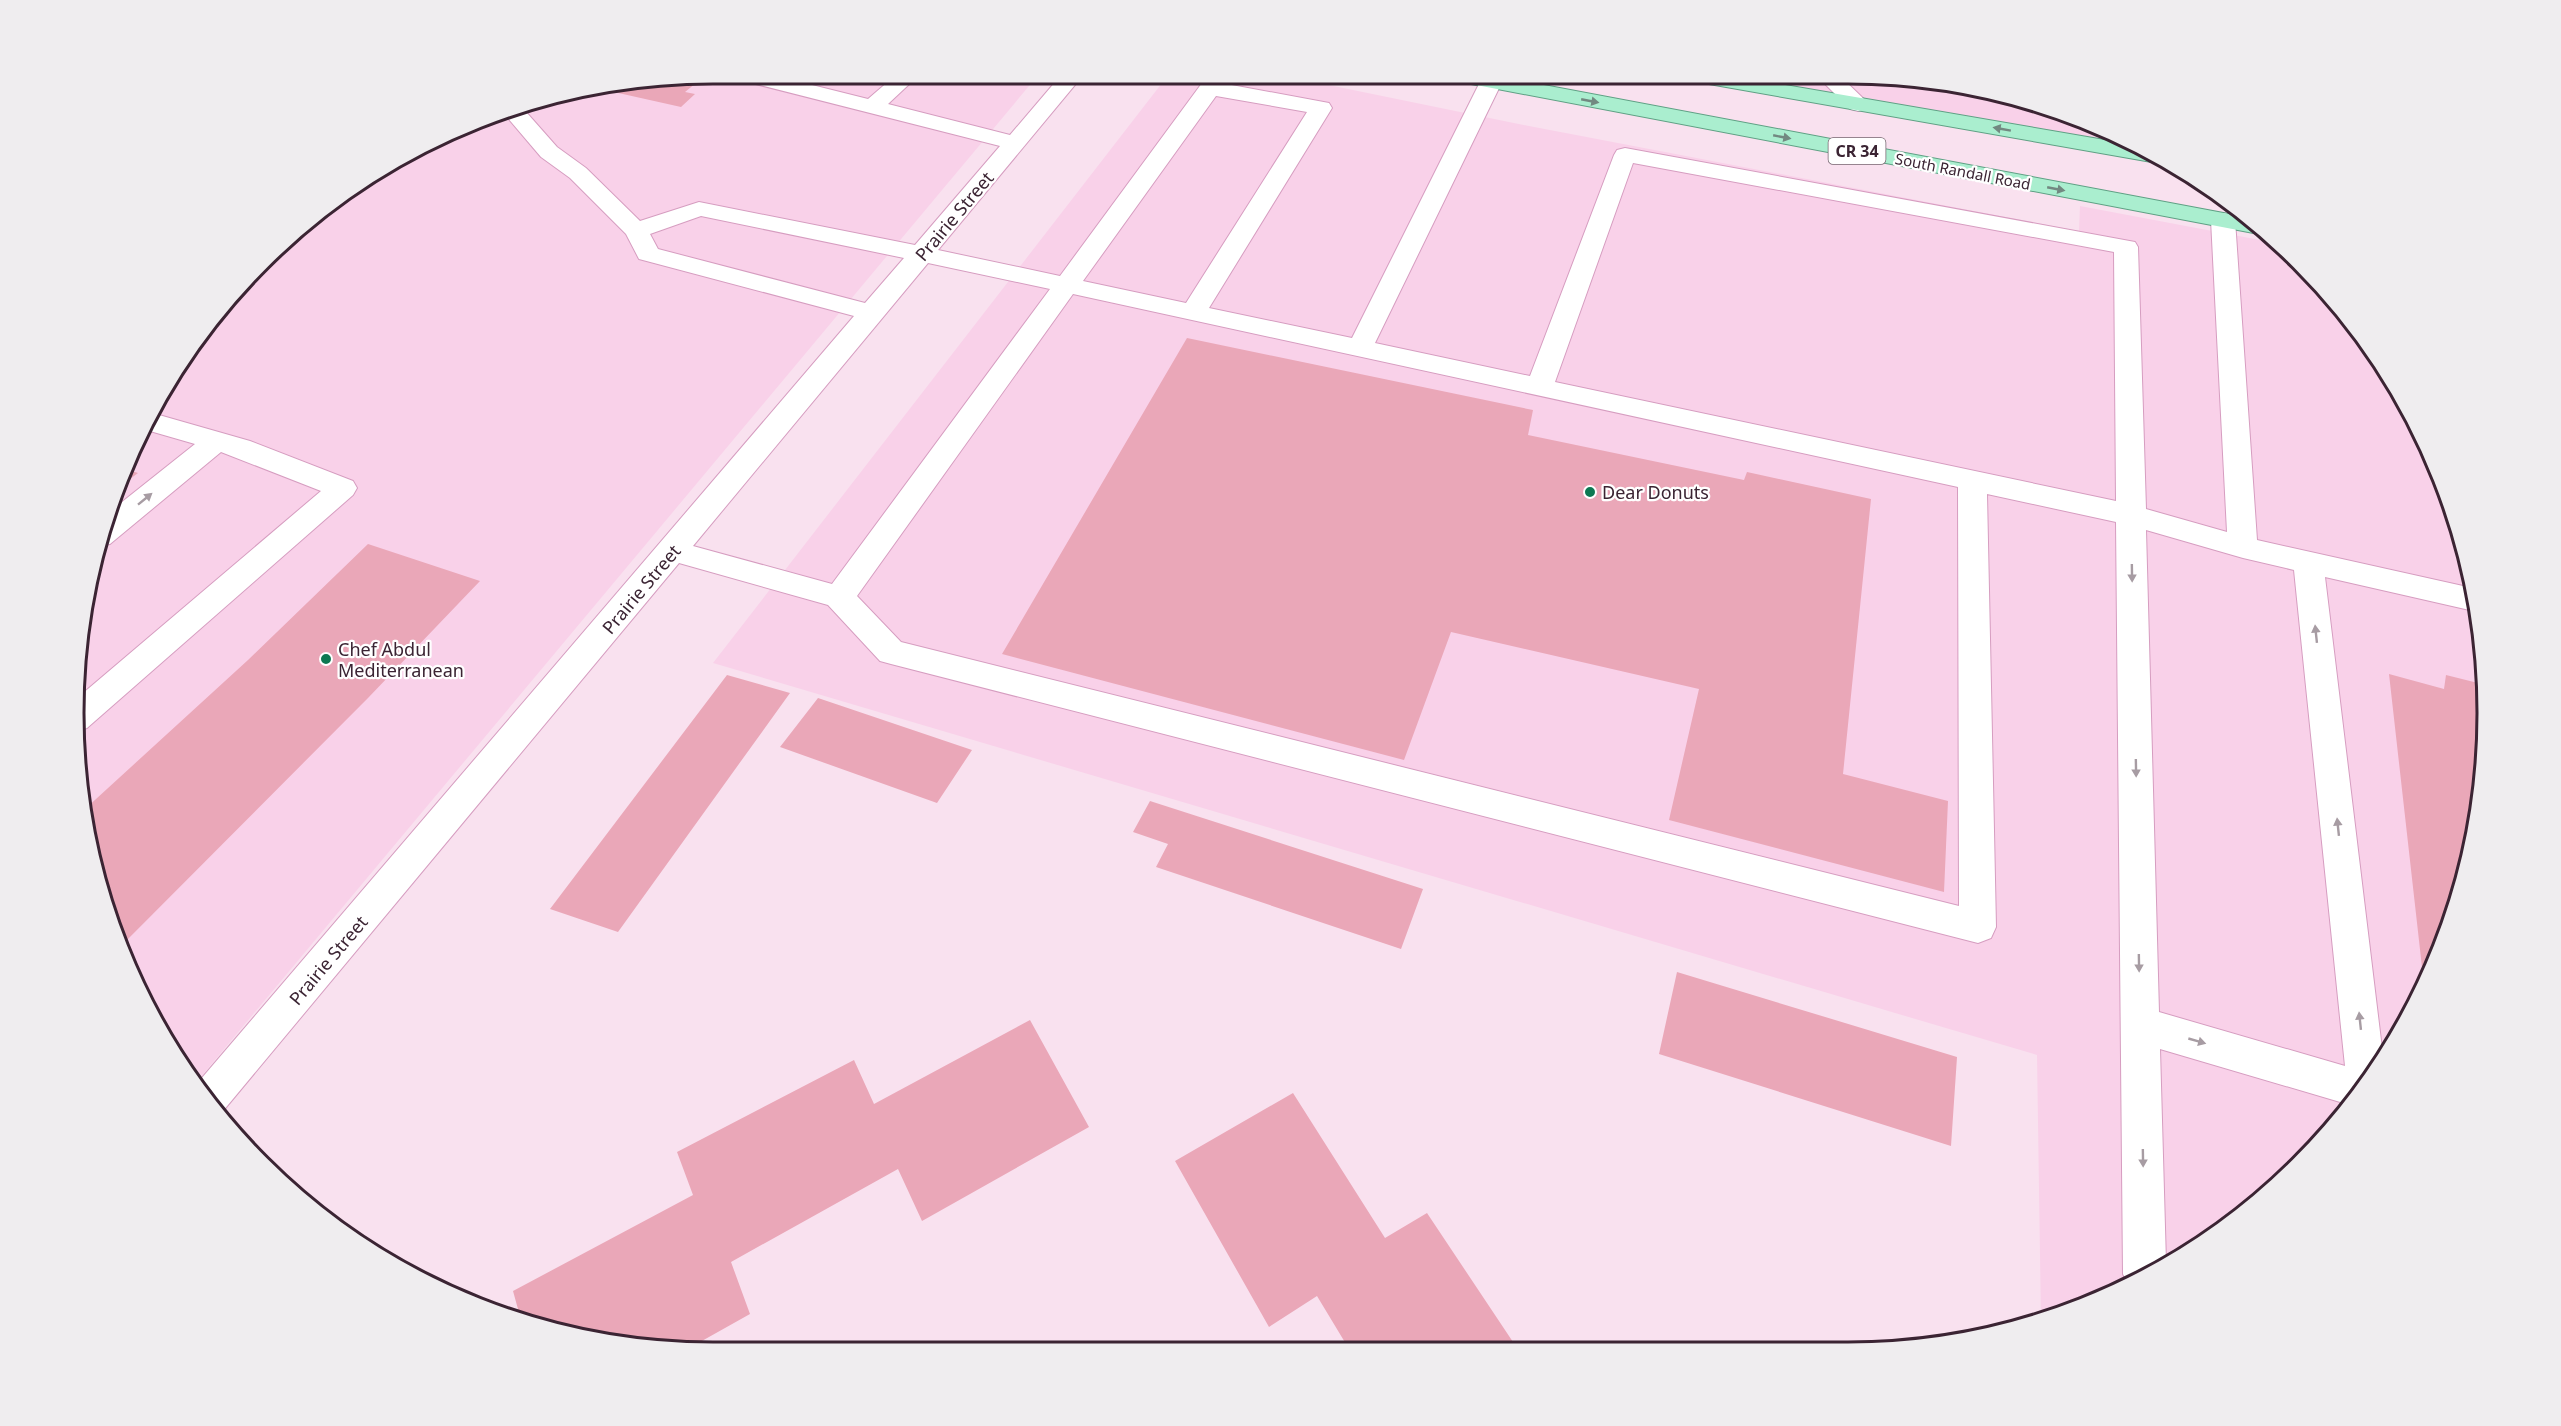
<svg xmlns="http://www.w3.org/2000/svg" width="2561" height="1426" viewBox="0 0 2561 1426" font-family="'Noto Sans',sans-serif">
	<style>
		.built { fill: #f9d1e9 }
		.building { fill: #eaa7b8 }
		.lines { fill: none; stroke-linecap: round; stroke-linejoin: round }
		.minor-casing { stroke: #d69dc0; stroke-width: 2 }
		.major-casing { stroke: #5fa084; stroke-width: 2 }
		.minor { fill: #fff; fill-rule: evenodd }
		.major { fill: #aaeecf; fill-rule: evenodd }
		.oneway { fill: #728981 }
		.oneway2 { fill: #a79ca3 }
		.poi-dot { fill: #0d7852; stroke: #fff; stroke-width: 2 }
		.labels { text-anchor: middle; dominant-baseline: central; stroke-width: 4.5; stroke-linejoin: round; paint-order: stroke }
		.far-street-label { font-size: 15px; fill: #3b2433; stroke: #fff }
		.shield { fill: #fff; stroke: #766670; stroke-width: 1.5 }
		.shield-label { font-size: 16px; font-weight: bold; fill: #3b2433 }
		.street-label { font-size: 18px; fill: #3b2433; stroke: #fff }
		.poi-label { font-size: 18px; fill: #3b2433; stroke: #fff; text-anchor: start }
		.rim { fill: none; stroke: #3b2433; stroke-width: 3 }
	</style>
	<rect width="100%" height="100%" fill="#f9e1ef"/>
	<path class="built" d="M 713,74 L 1039,74 L 194,1085 L 181,1068 L 122,958 L 95,878 L 75,755 L 75,671 L 95,548 L 122,468 L 181,358 L 232,291 L 323,206 L 394,159 L 507,108 L 589,86 Z
		M 1169,74 L 1275,74 L 1529,126 L 2079,231 L 2080,206 L 2281,244 L 2355,323 L 2421,430 L 2466,547 L 2486,671 L 2482,796 L 2454,918 L 2402,1032 L 2300,1165 L 2203,1245 L 2054,1318 L 2041,1321 L 2037,1055 L 713,663 Z
		M 1729,75 L 1889,75 L 2014,95 L 2149,151 Z"/>
	<path class="building" d="M 707,74 L 685,92 L 695,94 L 681,107 L 587,86 Z
		M 1187,338 L 1533,410 L 1528,435 L 1744,480 L 1747,472 L 1871,499 L 1843,774 L 1948,801 L 1944,892 L 1669,820 L 1699,689 L 1451,632 L 1404,760 L 1002,654 Z
		M 122,468 L 138,473 L 114,491 L 118,480 Z
		M 368,544 L 480,581 L 368,698 L 119,948 L 95,878 L 84,810 L 248,660 Z
		M 2389,674 L 2444,689 L 2446,675 L 2486,685 L 2482,796 L 2454,918 L 2424,985 Z
		M 727,675 L 790,693 L 618,932 L 550,909 Z
		M 818,698 L 972,750 L 937,803 L 780,747 Z
		M 1150,801 L 1423,889 L 1401,949 L 1156,867 L 1168,844 L 1133,832 Z
		M 1677,972 L 1957,1057 L 1951,1146 L 1659,1054 Z
		M 1030,1020 L 1089,1127 L 922,1221 L 898,1169 L 731,1262 L 750,1314 L 684,1351 L 672,1351 L 547,1331 L 521,1320 L 513,1291 L 693,1195 L 677,1152 L 854,1060 L 874,1104 Z
		M 1293,1093 L 1385,1238 L 1427,1213 L 1517,1348 L 1349,1349 L 1317,1296 L 1269,1327 L 1175,1161 Z"/>
	<g class="lines">
		<g class="minor-casing">
			<path id="minor" d="M 733,74 L 768,74 L 868,99 L 897,74 L 920,74 L 888,104 L 1010,135 L 1062,74 L 1084,74 L 938,250 L 1060,276 L 1202,83 L 1210,81 L 1329,103 L 1332,108 L 1209,308 L 1352,338 L 1480,82 L 1483,77 L 1491,76 L 1499,77 L 1502,82 L 1375,343 L 1530,376 L 1614,155 L 1617,150 L 1625,148 L 2135,242 L 2138,247 L 2146,509 L 2227,532 L 2211,220 L 2214,215 L 2223,213 L 2232,215 L 2235,220 L 2257,540 L 2472,588 L 2476,611 L 2474,611 L 2325,577 L 2383,1057 L 2347,1104 L 2160,1049 L 2166,1263 L 2127,1282 L 2123,1274 L 2116,522 L 1987,494 L 1996,927 L 1991,938 L 1978,943 L 891,664 L 880,661 L 828,605 L 679,563 L 218,1117 L 195,1086 L 854,316 L 639,259 L 626,234 L 570,178 L 541,157 L 501,110 L 519,104 L 557,147 L 586,168 L 640,221 L 699,202 L 915,245 L 1000,146 L 736,79 ZM 1216,96 L 1307,112 L 1186,303 L 1083,281 ZM 1633,163 L 2114,252 L 2116,501 L 1555,382 ZM 701,216 L 904,258 L 865,303 L 658,249 L 650,234 ZM 928,263 L 1050,289 L 832,584 L 693,546 ZM 1073,294 L 1958,487 L 1959,906 L 901,642 L 857,596 ZM 2146,530 L 2243,558 L 2294,570 L 2345,1066 L 2159,1012 Z
				M 1816,75 L 1839,75 L 1869,104 L 1866,109 L 1858,111 L 1850,109 Z
				M 152,413 L 250,441 L 353,481 L 357,488 L 353,495 L 87,728 L 75,732 L 75,700 L 321,491 L 221,452 L 110,544 L 96,546 L 107,514 L 195,444 L 143,429 Z"/>
		</g>
		<g class="major-casing">
			<path id="major" d="M 1439,74 L 1486,74 L 2250,218 L 2271,234 L 2264,235 L 1450,80 L 1442,79 Z
				M 1681,75 L 1727,75 L 2134,145 L 2171,162 L 2163,164 L 1692,81 L 1684,80 Z"/>
		</g>
		<use href="#minor" class="minor"/>
		<use href="#major" class="major"/>
	</g>
	<defs><path id="oneway-solid" d="M-6-.8H1V-3.2L6.5 0L1 3.2V.8H-6Z" transform="scale(1.5)"/></defs>
	<g class="oneway">
		<use href="#oneway-solid" transform="translate(1590 101) rotate(11)"/>
		<use href="#oneway-solid" transform="translate(2002 129) rotate(-170)"/>
		<use href="#oneway-solid" transform="translate(1782 137) rotate(11)"/>
		<use href="#oneway-solid" transform="translate(2056 189) rotate(11)"/>
	</g>
	<g class="oneway2">
		<use href="#oneway-solid" transform="translate(145 499) rotate(-39)"/>
		<use href="#oneway-solid" transform="translate(2132 573) rotate(89)"/>
		<use href="#oneway-solid" transform="translate(2316 634) rotate(-96)"/>
		<use href="#oneway-solid" transform="translate(2136 768) rotate(89)"/>
		<use href="#oneway-solid" transform="translate(2338 827) rotate(-96)"/>
		<use href="#oneway-solid" transform="translate(2139 963) rotate(89)"/>
		<use href="#oneway-solid" transform="translate(2360 1021) rotate(-96)"/>
		<use href="#oneway-solid" transform="translate(2197 1041) rotate(16)"/>
		<use href="#oneway-solid" transform="translate(2143 1158) rotate(89)"/>
	</g>
	<g class="poi-dot">
		<circle cx="1590" cy="492" r="6"/>
		<circle cx="326" cy="659" r="6"/>
	</g>
	<g class="labels">
		<g class="far-street-label">
			<text transform="translate(1963 171) rotate(11)">South Randall Road</text>
		</g>
		<rect class="shield" x="1828.5" y="138" width="57" height="26" rx="4.5"/>
		<g class="shield-label">
			<text x="1857" y="151">CR 34</text>
		</g>
		<g class="street-label">
			<text transform="translate(954 216) rotate(-50)">Prairie Street</text>
			<text transform="translate(641 589) rotate(-50)">Prairie Street</text>
			<text transform="translate(328 960) rotate(-50)">Prairie Street</text>
		</g>
		<g class="poi-label">
			<text x="1602" y="492">Dear Donuts</text>
			<text x="338" y="649">Chef Abdul<tspan x="338" dy="21">Mediterranean</tspan></text>
		</g>
	</g>
	<path d="M0 0H2561V1426H0ZM713 84H1848A629 629 0 0 1 2477 713V713A629 629 0 0 1 1848 1342H713A629 629 0 0 1 84 713V713A629 629 0 0 1 713 84Z" fill="#efedef" fill-rule="evenodd"/>
	<path class="rim" d="M713 84H1848A629 629 0 0 1 2477 713V713A629 629 0 0 1 1848 1342H713A629 629 0 0 1 84 713V713A629 629 0 0 1 713 84Z"/>
</svg>
